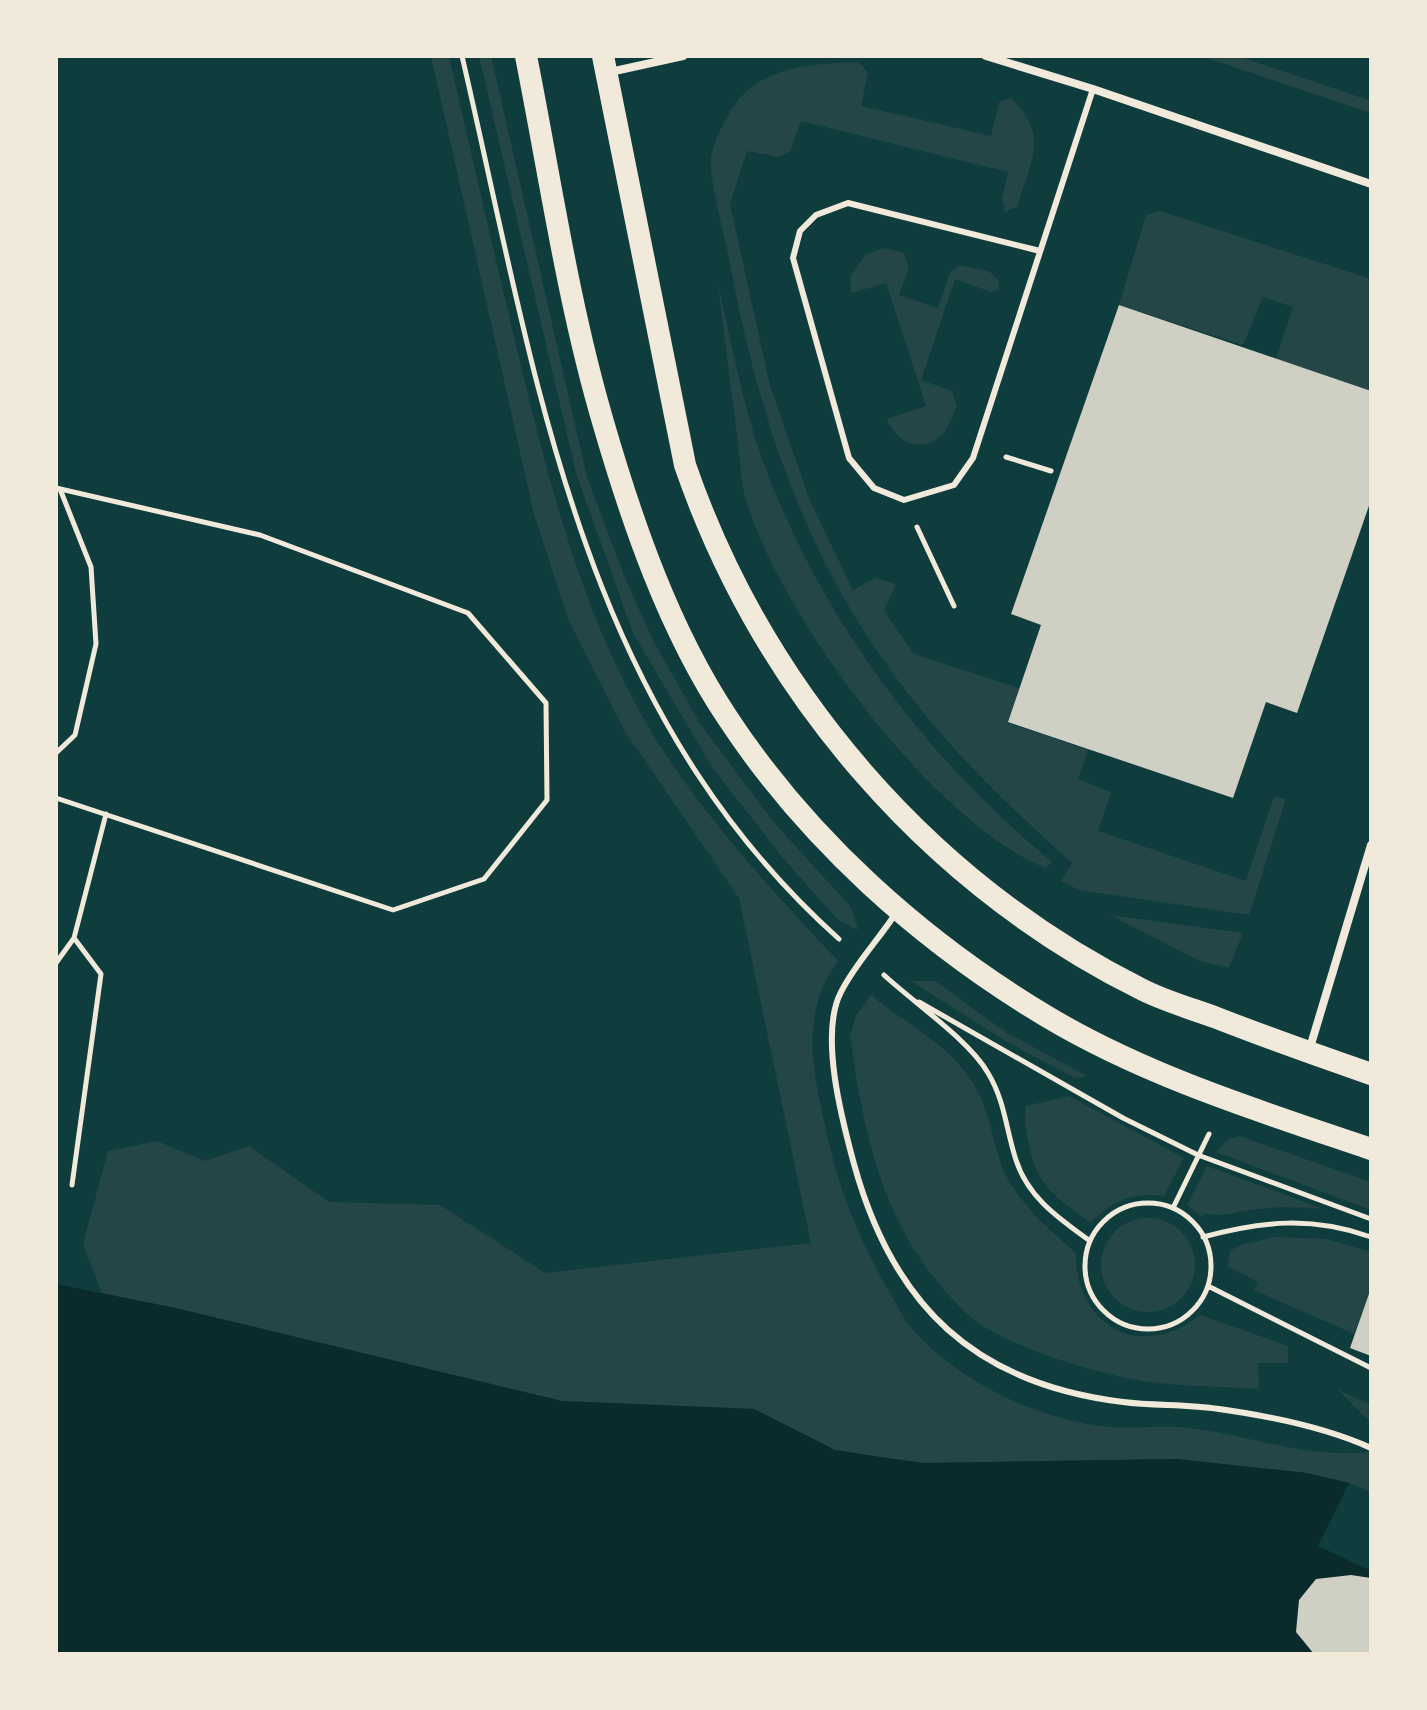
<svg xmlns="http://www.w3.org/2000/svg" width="1427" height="1710" viewBox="0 0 1427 1710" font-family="'Roboto Serif',serif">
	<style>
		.green { fill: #244646 }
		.water { fill: #0a2a2b }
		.pier { fill: #0f3d3e }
		.building { fill: #cfcfc3 }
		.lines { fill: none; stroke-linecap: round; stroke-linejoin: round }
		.path { stroke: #f1e9da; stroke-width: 5 }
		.service { stroke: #f1e9da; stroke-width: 6 }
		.minor { stroke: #f1e9da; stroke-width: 8 }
		.trunk { stroke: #f1e9da; stroke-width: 22 }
	</style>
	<rect width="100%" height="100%" fill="#0f3d3e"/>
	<path class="green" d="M 431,56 L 449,56 C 471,152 493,249 516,345 C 549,483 585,631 664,752 C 714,828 776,895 838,961 C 799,1014 813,1070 826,1130 C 838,1188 860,1242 890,1293 C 897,1305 904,1319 912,1329 C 960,1383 1039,1420 1110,1427 C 1136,1429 1163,1425 1189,1428 C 1249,1435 1308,1459 1369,1452 L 1370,1422 L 1337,1389 L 1371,1405 L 1371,1493 L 1349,1483 L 1307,1473 L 1176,1459 L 924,1463 L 880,1457 L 835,1450 L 754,1409 L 562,1401 L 102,1293 L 83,1244 L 108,1151 L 157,1141 L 205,1161 L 249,1146 L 329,1202 L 440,1205 L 545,1273 L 811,1243 L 739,898 L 624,730 L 568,619 L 534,514 Z
		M 479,56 L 491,56 L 587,477 L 625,578 L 653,640 L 699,722 L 776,825 L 851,907 L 858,930 L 837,919 L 782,857 L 712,767 L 633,633 L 576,473 Z
		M 1201,56 L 1238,56 L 1371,101 L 1371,113 Z
		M 858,62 L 868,72 L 861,106 L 991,136 L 999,102 L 1011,98 C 1050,137 1031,160 1017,207 L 1005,212 L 1002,199 L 1008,172 L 801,121 L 790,152 L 779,157 L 747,151 L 730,204 L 770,386 L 810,501 L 853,590 L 875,578 L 896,584 L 884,611 L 914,654 L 1019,688 L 1008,723 L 1088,750 L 1078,779 L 1111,792 L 1098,831 L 1246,881 L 1274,797 L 1286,799 L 1249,915 L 1079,890 L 1061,881 L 1072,863 C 1002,800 942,743 887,665 C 800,544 757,408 730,264 C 726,240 708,177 711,157 C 714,140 724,121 733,107 C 761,65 813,64 858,62 Z
		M 1160,211 L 1371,279 L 1371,391 L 1276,359 L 1293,307 L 1263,297 L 1243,345 L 1119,305 L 1146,215 Z
		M 885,248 L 904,253 L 909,267 L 899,295 L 938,308 L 950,273 L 958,265 L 989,271 L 998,280 L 999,289 L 991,292 L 955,279 L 921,380 L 952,391 L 957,406 C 953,415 949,428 942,435 C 921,455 896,442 887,419 L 926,406 L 886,283 L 851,293 L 850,276 L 866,254 Z
		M 718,284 C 732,345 743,408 765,467 C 824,622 924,756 1052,862 L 1046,868 C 933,823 780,615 746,500 C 740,479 740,455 737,434 C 730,384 724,334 718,284 Z
		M 1110,915 L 1243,933 L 1229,968 L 1200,961 Z
		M 911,981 L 935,981 L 1007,1033 L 1087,1076 L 1075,1078 L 1007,1042 Z
		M 871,995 C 906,1025 947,1042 973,1083 C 993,1116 992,1151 1009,1181 C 1026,1210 1051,1231 1076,1253 C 1075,1327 1141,1362 1200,1315 L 1288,1346 L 1288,1363 L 1258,1363 L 1259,1389 C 1216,1386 1168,1387 1126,1378 C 1080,1368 997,1344 964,1311 C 885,1234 865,1143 850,1036 L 856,1016 Z
		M 1069,1096 L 1184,1158 L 1164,1196 C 1132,1192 1112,1201 1090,1223 C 1057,1196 1038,1190 1029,1145 C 1026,1131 1024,1120 1026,1106 Z
		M 1239,1136 L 1371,1182 L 1371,1210 L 1216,1152 L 1227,1140 Z
		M 1207,1166 L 1323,1209 C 1299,1207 1275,1206 1250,1210 C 1233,1212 1222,1218 1205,1213 L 1202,1217 L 1187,1205 Z
		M1101 1265a47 47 0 1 1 94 0a47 47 0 1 1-94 0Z
		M 1275,1237 L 1327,1239 L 1371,1252 L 1371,1287 L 1354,1334 L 1254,1290 L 1258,1282 L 1228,1266 L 1230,1251 L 1240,1245 Z"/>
	<path class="water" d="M 56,1284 L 176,1308 L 562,1401 L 754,1409 L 835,1450 L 880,1457 L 924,1463 L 1176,1459 L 1307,1473 L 1349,1483 L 1371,1493 L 1371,1654 L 56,1654 Z"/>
	<path class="pier" d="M 1349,1483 L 1371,1493 L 1371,1571 L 1318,1546 Z"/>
	<path class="building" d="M 1119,305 L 1371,391 L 1371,500 L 1297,713 L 1266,702 L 1233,798 L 1008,722 L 1041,625 L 1011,614 Z
		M 1371,1288 L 1371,1356 L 1350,1348 Z
		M 1351,1575 L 1371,1578 L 1371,1654 L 1314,1654 L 1296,1632 L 1299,1600 L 1316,1579 Z"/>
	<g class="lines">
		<path class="path" d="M 462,56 C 537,378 579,706 839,939
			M 1006,457 L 1051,471
			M 56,488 L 260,535 L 468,613 L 546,703 L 547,800 L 484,879 L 393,910 L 56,798
			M 917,527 L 954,606
			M 56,753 L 75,735 L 96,644 L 91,567 L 60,489
			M 74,938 L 106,814
			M 56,963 L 74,938 L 101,974 L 72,1185
			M 884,975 C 913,1002 969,1040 988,1073 C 1005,1101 1006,1130 1016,1160 C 1028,1198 1060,1219 1090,1241
			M 919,1002 L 1123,1118 L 1198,1155 L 1371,1219
			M1085 1266a63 63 0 1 1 126 0a63 63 0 1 1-126 0Z
			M 1173,1208 L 1209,1134
			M 1203,1237 C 1262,1221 1312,1216 1371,1237
			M 1208,1286 L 1371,1368"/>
		<path class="service" d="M 1040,251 L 848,203 L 816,215 L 800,231 L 793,258 L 849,458 L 874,488 L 904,500 L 954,485 L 973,458 L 1093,89
			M 896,913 C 879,939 855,964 841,992 C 819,1034 842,1120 854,1164 C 893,1306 975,1384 1123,1402 C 1155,1406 1187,1404 1219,1409 C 1269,1416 1325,1427 1371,1448"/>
		<path class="minor" d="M 986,56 L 1093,89 L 1371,184
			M 610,72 L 683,56
			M 1309,1051 L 1371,845"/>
		<path class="trunk" d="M 526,56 C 550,177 568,303 603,422 C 632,522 669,630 727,717 C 807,839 921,941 1046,1016 C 1146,1076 1262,1112 1371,1149
			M 603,56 L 685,465 C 763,691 928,883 1143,990 C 1167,1002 1193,1009 1217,1018 C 1268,1038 1319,1056 1371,1074"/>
	</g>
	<rect width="1427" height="1710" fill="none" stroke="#f1e9da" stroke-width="116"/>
</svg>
